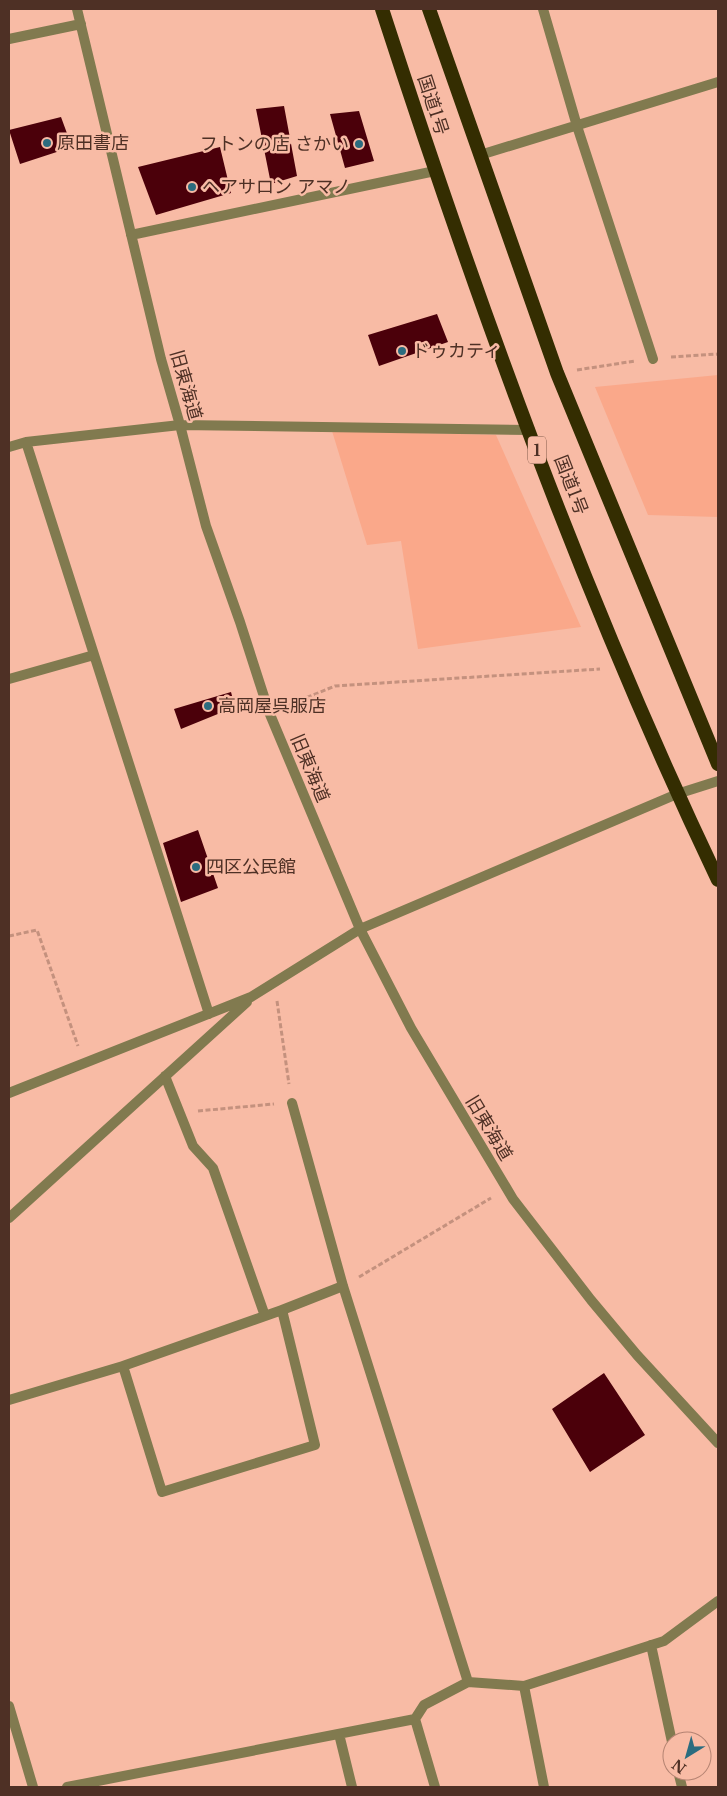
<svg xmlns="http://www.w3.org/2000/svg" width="727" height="1796" viewBox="0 0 727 1796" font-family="'Libre Baskerville','Noto Sans JP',serif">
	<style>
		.built { fill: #faa88a }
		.building { fill: #4b000a }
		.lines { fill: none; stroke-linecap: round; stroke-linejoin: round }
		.path { stroke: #c4917e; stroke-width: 3; stroke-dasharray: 5 2.5; stroke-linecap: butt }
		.minor { stroke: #817a4f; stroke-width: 10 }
		.tertiary { stroke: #817a4f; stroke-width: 10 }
		.trunk { stroke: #342d01; stroke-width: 14 }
		.poi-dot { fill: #2b6c7f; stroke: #f8bba5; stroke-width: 2 }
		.labels { text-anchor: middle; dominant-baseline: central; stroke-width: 5; stroke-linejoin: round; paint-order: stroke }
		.shield { fill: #f8bba5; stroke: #815a4b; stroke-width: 1 }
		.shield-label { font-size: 16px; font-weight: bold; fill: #4e3025 }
		.street-label { font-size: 18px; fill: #4e3025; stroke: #f8bba5 }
		.poi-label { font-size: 18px; fill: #4e3025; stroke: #f8bba5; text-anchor: start }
	</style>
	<rect width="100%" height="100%" fill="#f8bba5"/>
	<path class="built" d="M 718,375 L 718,517 L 648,515 L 595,387 Z
		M 332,431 L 496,435 L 581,627 L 418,649 L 401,541 L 367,545 Z"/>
	<path class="building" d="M 284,106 L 297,176 L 271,184 L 256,109 Z
		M 359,111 L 374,161 L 345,168 L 330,114 Z
		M 61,117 L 72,147 L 20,164 L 9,130 Z
		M 220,147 L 231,193 L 156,215 L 138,167 Z
		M 437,314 L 448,342 L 379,366 L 368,335 Z
		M 231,692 L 235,707 L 181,729 L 174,709 Z
		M 198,830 L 218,888 L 181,902 L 163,843 Z
		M 604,1373 L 645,1435 L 590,1472 L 552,1409 Z"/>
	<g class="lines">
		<path class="path" d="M 671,357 L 718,354
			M 577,370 L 635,361
			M 286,706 L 335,686 L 600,669
			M 9,936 L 37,930 L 78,1046
			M 277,1001 L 289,1084
			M 198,1111 L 274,1104
			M 359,1277 L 491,1198"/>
		<path class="minor" d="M 77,9 L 161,359 L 180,425 L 206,526 L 240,622 L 269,712 L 360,929 L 411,1028 L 513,1199 L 591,1300 L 637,1355 L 718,1443
			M 543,9 L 577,126 L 653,359
			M 9,39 L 81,24
			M 480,155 L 718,82
			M 131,235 L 435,171
			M 26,442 L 209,1014
			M 9,447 L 26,442 L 180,425 L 530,430
			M 9,679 L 94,655
			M 165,1076 L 193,1146 L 213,1168 L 265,1316
			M 9,1093 L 251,997 L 360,929 L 677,794
			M 292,1103 L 343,1286 L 468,1682
			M 9,1218 L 247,1002
			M 123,1366 L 282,1310
			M 9,1400 L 123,1366 L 162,1492 L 315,1445 L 282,1310 L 343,1286
			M 651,1645 L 672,1742
			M 524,1686 L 664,1641 L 718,1601
			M 9,1706 L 33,1787
			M 415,1719 L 435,1787
			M 339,1734 L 352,1787
			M 678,1771 L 682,1787
			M 67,1787 L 415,1719 L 424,1705 L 468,1682 L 524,1686 L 544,1787"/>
		<path class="tertiary" d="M 677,794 L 718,781"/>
		<path class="trunk" d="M 382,9 C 478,305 584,599 718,880
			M 429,9 L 557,373 L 718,764"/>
	</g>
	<g class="poi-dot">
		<circle cx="47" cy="143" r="5"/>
		<circle cx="359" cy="144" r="5"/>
		<circle cx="192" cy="187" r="5"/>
		<circle cx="402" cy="351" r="5"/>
		<circle cx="208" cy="706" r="5"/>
		<circle cx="196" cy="867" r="5"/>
	</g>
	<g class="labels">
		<rect class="shield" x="528" y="436.5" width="18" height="27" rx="4"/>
		<g class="shield-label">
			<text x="537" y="450">1</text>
		</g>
		<g class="street-label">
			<text transform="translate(433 105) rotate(72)">国道1号</text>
			<text transform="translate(186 385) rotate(74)">旧東海道</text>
			<text transform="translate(571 485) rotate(69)">国道1号</text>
			<text transform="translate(310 768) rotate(67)">旧東海道</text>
			<text transform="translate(489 1128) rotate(59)">旧東海道</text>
		</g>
		<g class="poi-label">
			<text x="57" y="143">原田書店</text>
			<text x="349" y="144" text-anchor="end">フトンの店 さかい</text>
			<text x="202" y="187">ヘアサロン アマノ</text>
			<text x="412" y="351">ドゥカティ</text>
			<text x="218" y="706">高岡屋呉服店</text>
			<text x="206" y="867">四区公民館</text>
		</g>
	</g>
	<rect width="727" height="1796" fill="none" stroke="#4e3025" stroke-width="20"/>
	<g transform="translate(687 1756) rotate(217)"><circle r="24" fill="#f8bba5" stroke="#b48372"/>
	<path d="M0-4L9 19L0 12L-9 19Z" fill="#2b6c7f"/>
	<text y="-8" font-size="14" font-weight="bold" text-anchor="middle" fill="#4e3025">N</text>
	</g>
</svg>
